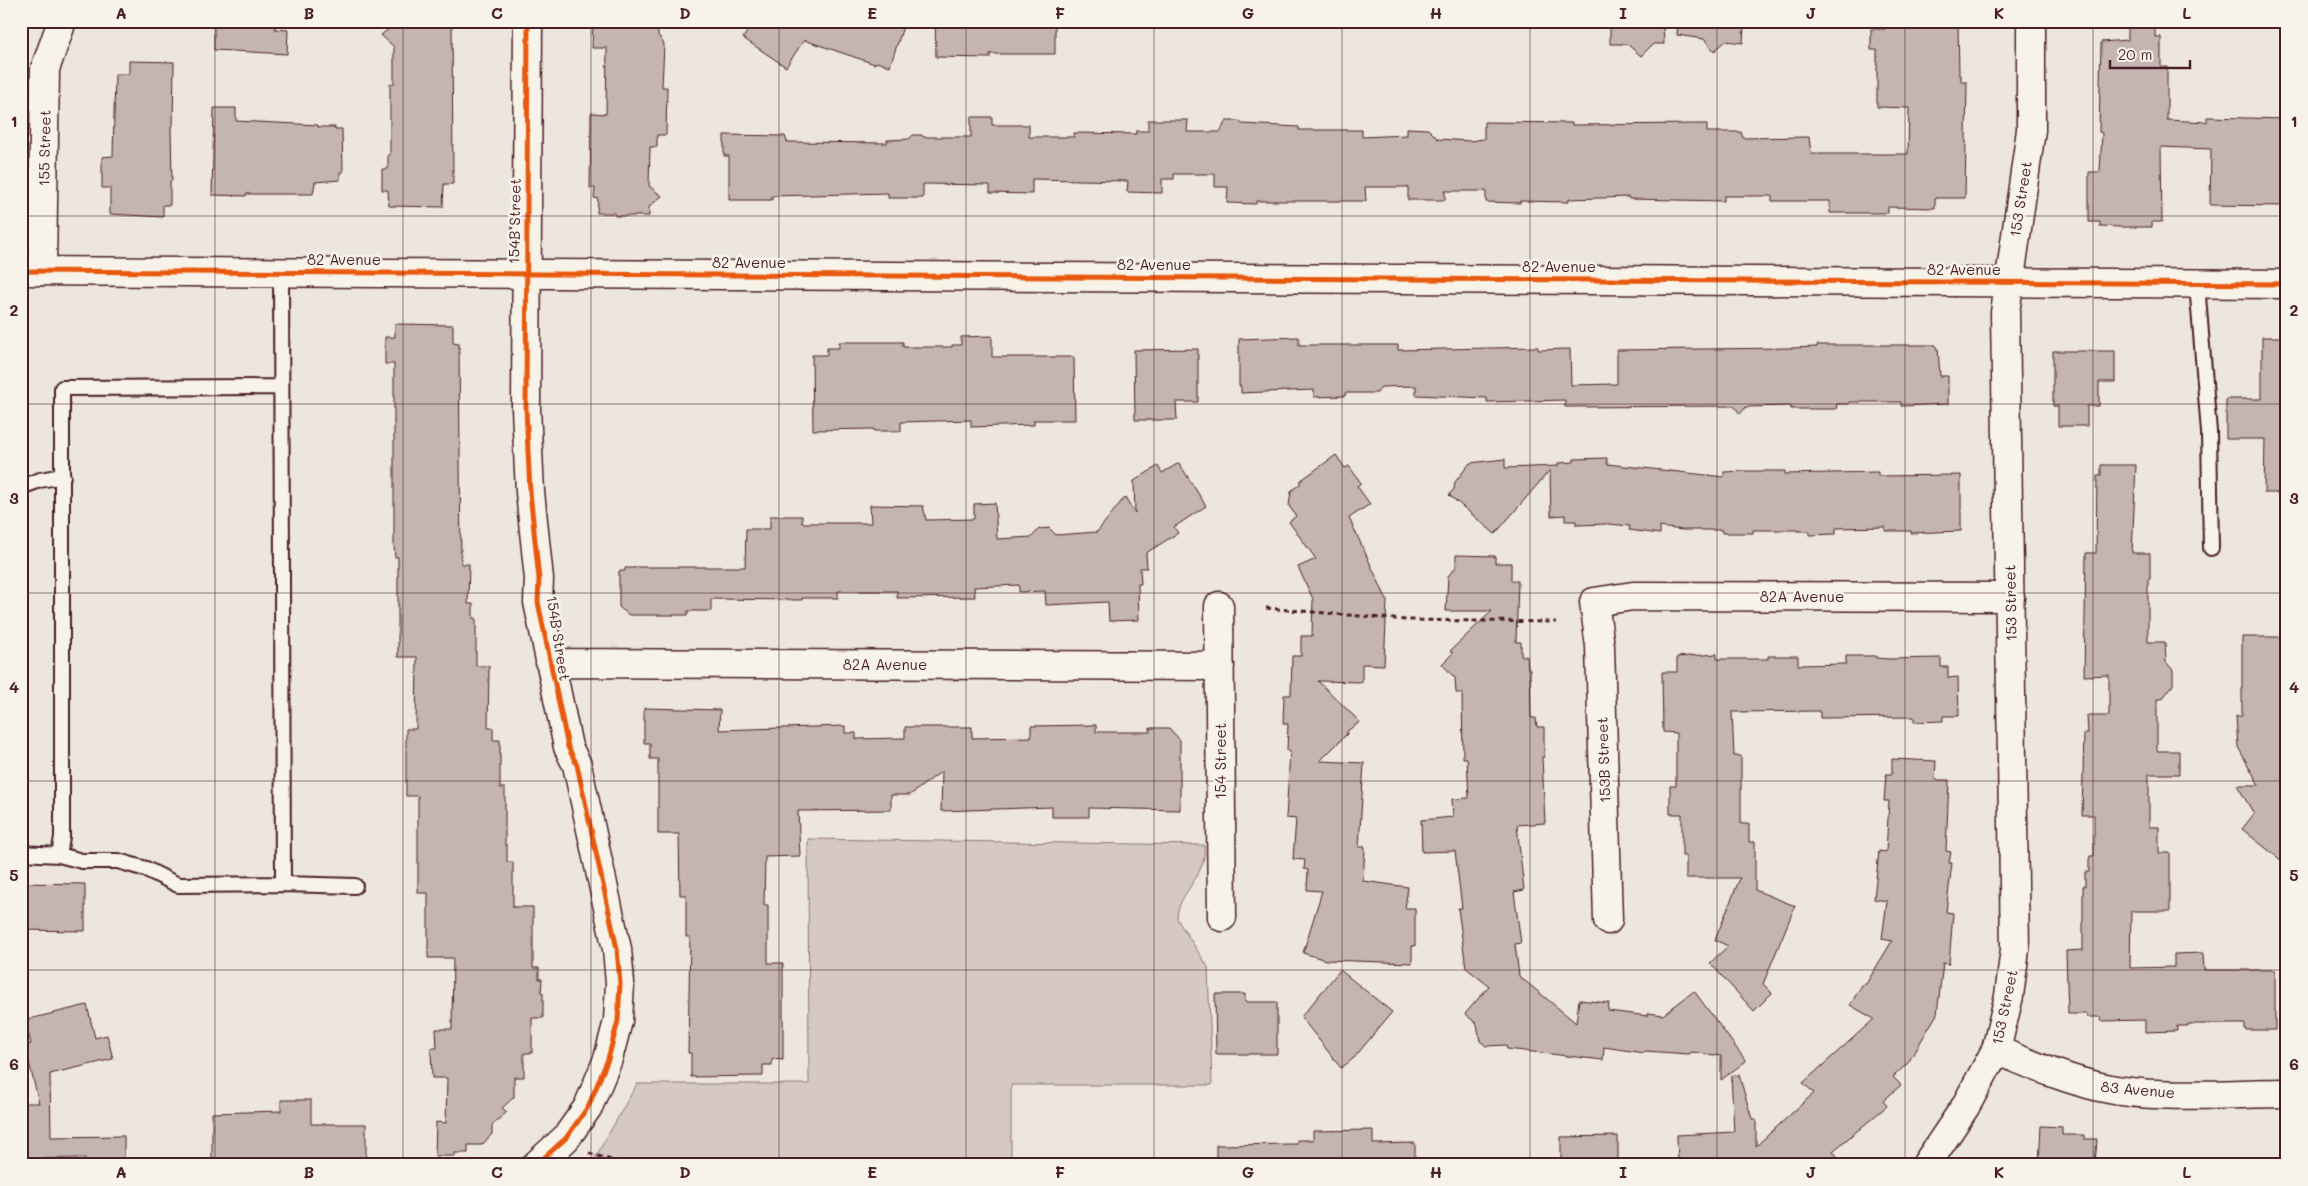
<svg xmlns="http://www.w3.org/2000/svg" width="2308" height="1186" viewBox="0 0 2308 1186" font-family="Mali,sans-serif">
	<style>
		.green { fill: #d5c9c2; stroke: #907476 }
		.building { fill: #c4b5b0; stroke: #4a1f2b }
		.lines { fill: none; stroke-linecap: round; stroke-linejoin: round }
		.lane-casing { stroke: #4a1f2b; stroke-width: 18 }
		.street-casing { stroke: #4a1f2b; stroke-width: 31 }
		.secondary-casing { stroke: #4a1f2b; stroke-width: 31 }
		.path { stroke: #4a1f2b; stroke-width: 3; stroke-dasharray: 5 4; stroke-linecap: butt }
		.lane { stroke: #f7f3e8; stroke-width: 14 }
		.street { stroke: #f7f3e8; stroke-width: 28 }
		.secondary { stroke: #f7f3e8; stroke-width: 28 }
		.cycleway-casing { stroke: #f7f3e8; stroke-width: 8 }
		.cycleway { stroke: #e8590c; stroke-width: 5 }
		.grid { fill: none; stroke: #4a1f2b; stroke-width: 1; stroke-opacity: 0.55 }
		.labels { text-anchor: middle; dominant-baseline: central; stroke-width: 5; stroke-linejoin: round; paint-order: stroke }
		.street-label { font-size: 15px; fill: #4a1f2b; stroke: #f7f3e8 }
		.neatline { fill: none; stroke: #4a1f2b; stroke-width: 2 }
		.grid-label { font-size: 16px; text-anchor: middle; font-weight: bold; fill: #4a1f2b }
	</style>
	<rect width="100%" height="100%" fill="#ece6dd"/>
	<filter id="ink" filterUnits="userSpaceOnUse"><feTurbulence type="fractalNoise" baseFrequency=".02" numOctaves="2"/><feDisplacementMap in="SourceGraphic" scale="10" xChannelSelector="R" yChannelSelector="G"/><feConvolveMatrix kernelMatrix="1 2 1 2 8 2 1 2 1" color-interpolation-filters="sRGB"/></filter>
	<g filter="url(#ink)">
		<path class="green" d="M 808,839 L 1204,845 C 1208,877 1177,892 1177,919 L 1208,967 L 1212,1085 L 1011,1085 L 1011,1165 L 587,1165 L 595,1158 L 637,1084 L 809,1084 Z"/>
		<path class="building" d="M 214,21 L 276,21 L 275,29 L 288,30 L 287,54 L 214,50 Z
			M 390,21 L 452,21 L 453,184 L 444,184 L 443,207 L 389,206 L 388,190 L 382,190 L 382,169 L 388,169 L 388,155 L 390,155 L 390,84 L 394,84 L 394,47 L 381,35 L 390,28 Z
			M 593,21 L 657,21 L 658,35 L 664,44 L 662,87 L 667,87 L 666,135 L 657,135 L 657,147 L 650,147 L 649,186 L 662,196 L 649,207 L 649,216 L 615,216 L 615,213 L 597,213 L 598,199 L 594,198 L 595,188 L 590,188 L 591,113 L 606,114 L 607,48 L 592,48 Z
			M 754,21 L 905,21 L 890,66 L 876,62 L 875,64 L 804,40 L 786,67 L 743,38 Z
			M 935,21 L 1055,21 L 1055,54 L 990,54 L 990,58 L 936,57 Z
			M 1610,21 L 1663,21 L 1664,44 L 1653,44 L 1641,56 L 1627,44 L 1610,44 Z
			M 1678,21 L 1750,21 L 1744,26 L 1743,43 L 1726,41 L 1714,51 L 1704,39 L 1677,35 Z
			M 1885,21 L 1950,21 L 1950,24 L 1958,24 L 1959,75 L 1961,75 L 1961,82 L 1967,82 L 1965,198 L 1935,198 L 1935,208 L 1888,207 L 1888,213 L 1830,213 L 1830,201 L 1772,201 L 1772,196 L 1724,196 L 1724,201 L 1629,199 L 1629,197 L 1569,199 L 1569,202 L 1520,201 L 1520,203 L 1486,202 L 1486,191 L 1445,191 L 1445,200 L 1408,200 L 1408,187 L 1365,187 L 1366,201 L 1256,201 L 1256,204 L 1227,203 L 1228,187 L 1215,187 L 1215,174 L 1174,174 L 1174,179 L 1162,179 L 1162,193 L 1127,192 L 1128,181 L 1032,179 L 1032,194 L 990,193 L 990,185 L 923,184 L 923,198 L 888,198 L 888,193 L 772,196 L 772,200 L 729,200 L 729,156 L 724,156 L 724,135 L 785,136 L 787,142 L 887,143 L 887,140 L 909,139 L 913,135 L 921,135 L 924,137 L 971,137 L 971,117 L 992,117 L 992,125 L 1029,125 L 1029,137 L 1074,137 L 1074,133 L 1136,134 L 1136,131 L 1148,131 L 1148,120 L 1188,120 L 1187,132 L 1220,132 L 1226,121 L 1239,121 L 1242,124 L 1299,127 L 1299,130 L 1362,130 L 1362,137 L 1407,135 L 1407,128 L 1428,129 L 1438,139 L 1470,141 L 1484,139 L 1484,122 L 1572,123 L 1572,125 L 1707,124 L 1707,132 L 1741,132 L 1743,138 L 1809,137 L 1811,154 L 1908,154 L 1909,108 L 1877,107 L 1877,50 L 1871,50 L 1871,29 L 1885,29 Z
			M 2128,21 L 2155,21 L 2155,37 L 2161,37 L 2161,67 L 2167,67 L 2167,120 L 2207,122 L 2207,117 L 2287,119 L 2287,206 L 2210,205 L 2211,149 L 2161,147 L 2162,222 L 2152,222 L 2152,227 L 2119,227 L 2100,226 L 2100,222 L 2089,222 L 2089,172 L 2100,172 L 2102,133 L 2099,132 L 2101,42 L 2128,40 Z
			M 129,61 L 174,62 L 173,126 L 171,126 L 172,181 L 170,181 L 170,205 L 163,205 L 163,217 L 110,214 L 110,188 L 102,188 L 102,157 L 113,156 L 115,74 L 129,74 Z
			M 214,108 L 236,108 L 236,121 L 318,125 L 318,127 L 335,127 L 335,129 L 342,129 L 343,172 L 340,172 L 340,180 L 315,182 L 313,194 L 246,194 L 246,196 L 212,195 Z
			M 395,324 L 453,325 L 453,343 L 459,344 L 461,564 L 469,564 L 468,604 L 473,604 L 473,618 L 476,618 L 476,666 L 489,666 L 488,728 L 493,728 L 493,740 L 500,740 L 500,788 L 505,788 L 505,845 L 507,845 L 507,862 L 513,862 L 513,907 L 533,907 L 533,968 L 539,968 L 539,979 L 542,979 L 541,993 L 543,993 L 543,1018 L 532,1018 L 532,1053 L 524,1053 L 524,1077 L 514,1077 L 514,1097 L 502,1108 L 507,1112 L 492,1125 L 492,1134 L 482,1145 L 468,1145 L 468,1153 L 455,1153 L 455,1156 L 435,1156 L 436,1122 L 446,1123 L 447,1078 L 432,1078 L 431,1048 L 437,1048 L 436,1029 L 452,1029 L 453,958 L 428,958 L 428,893 L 418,893 L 418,796 L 406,796 L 406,729 L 416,729 L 417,657 L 398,657 L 398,557 L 395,557 L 394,546 L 394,364 L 385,364 L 385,337 L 395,337 Z
			M 992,336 L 992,357 L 1074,357 L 1075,420 L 1034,420 L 1034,425 L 971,427 L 971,420 L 901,422 L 901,431 L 874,431 L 874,429 L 813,430 L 812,355 L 827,355 L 827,348 L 839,348 L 839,342 L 903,342 L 903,347 L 952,347 L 952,345 L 961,345 L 961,337 Z
			M 1299,337 L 1299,345 L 1398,345 L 1398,350 L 1538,347 L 1538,350 L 1570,349 L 1571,385 L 1617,384 L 1617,350 L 1791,348 L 1817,347 L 1817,345 L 1936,345 L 1936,349 L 1938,349 L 1940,376 L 1948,376 L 1948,404 L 1901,406 L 1901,402 L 1849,402 L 1849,404 L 1837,404 L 1836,409 L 1791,409 L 1791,406 L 1746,407 L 1740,414 L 1734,406 L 1565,407 L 1565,400 L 1487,402 L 1487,398 L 1416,395 L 1416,386 L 1381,387 L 1377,393 L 1345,393 L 1345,396 L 1314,397 L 1314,390 L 1241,393 L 1241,386 L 1239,386 L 1239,339 Z
			M 2262,337 L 2287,337 L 2287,493 L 2264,493 L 2265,439 L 2226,439 L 2226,399 L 2262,399 Z
			M 1198,349 L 1198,402 L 1176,402 L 1177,420 L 1135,420 L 1134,350 Z
			M 2053,351 L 2115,351 L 2115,382 L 2099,382 L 2099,406 L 2087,406 L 2087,426 L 2058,426 L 2058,406 L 2053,406 Z
			M 1336,455 L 1345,468 L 1349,466 L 1361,483 L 1357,486 L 1370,504 L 1349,518 L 1387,600 L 1384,665 L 1362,664 L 1362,682 L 1318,681 L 1360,722 L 1347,731 L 1347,734 L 1320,761 L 1364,763 L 1359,847 L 1365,847 L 1363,881 L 1408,887 L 1405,908 L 1415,908 L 1415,946 L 1412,946 L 1412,963 L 1326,960 L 1303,953 L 1322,891 L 1307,890 L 1308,870 L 1304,869 L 1305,860 L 1293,859 L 1296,819 L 1286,818 L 1290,751 L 1287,751 L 1288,724 L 1283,724 L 1284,695 L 1291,695 L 1292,656 L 1301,656 L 1301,636 L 1312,636 L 1313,599 L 1298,567 L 1316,559 L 1289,522 L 1296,516 L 1289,506 L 1291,491 L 1300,484 L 1300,481 Z
			M 1607,458 L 1607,464 L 1724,477 L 1724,472 L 1744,471 L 1785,471 L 1785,474 L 1878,472 L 1878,476 L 1961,475 L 1961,531 L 1911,533 L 1911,531 L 1885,531 L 1885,527 L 1836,528 L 1836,534 L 1809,535 L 1809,531 L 1798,531 L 1798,530 L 1753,530 L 1753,533 L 1722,533 L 1722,530 L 1682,530 L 1660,527 L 1660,534 L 1629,530 L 1630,526 L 1608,524 L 1576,525 L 1576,521 L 1565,521 L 1565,515 L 1551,516 L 1550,470 L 1495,534 L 1449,495 L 1454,489 L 1455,482 L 1470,463 L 1505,459 L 1505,468 L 1558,466 L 1558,463 L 1574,462 L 1574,459 Z
			M 1179,463 L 1206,506 L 1174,527 L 1178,533 L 1146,553 L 1147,568 L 1140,568 L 1141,584 L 1138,584 L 1139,620 L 1109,621 L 1108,602 L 1046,605 L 1045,591 L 1019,592 L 1019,585 L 974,587 L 975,597 L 897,598 L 897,591 L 838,591 L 838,598 L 802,598 L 802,600 L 711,599 L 711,611 L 688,611 L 688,615 L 629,615 L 619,607 L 619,571 L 625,571 L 625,568 L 635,568 L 635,567 L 745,567 L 746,529 L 770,529 L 770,516 L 802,516 L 802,523 L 871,523 L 870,505 L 923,506 L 926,520 L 974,519 L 974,504 L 995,503 L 997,539 L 1032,537 L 1039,529 L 1049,528 L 1056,535 L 1097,532 L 1125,497 L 1135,513 L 1134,481 L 1158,466 L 1162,473 Z
			M 2101,465 L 2136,465 L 2132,553 L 2150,553 L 2150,579 L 2148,579 L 2148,642 L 2165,642 L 2166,662 L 2173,670 L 2173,685 L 2162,699 L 2157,699 L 2157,751 L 2179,751 L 2179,774 L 2149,774 L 2149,827 L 2159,827 L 2159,853 L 2170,853 L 2170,911 L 2131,911 L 2130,968 L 2174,967 L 2174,954 L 2203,953 L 2204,970 L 2275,970 L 2275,1030 L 2245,1030 L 2245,1024 L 2188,1024 L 2188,1026 L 2177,1026 L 2177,1031 L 2145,1032 L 2145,1020 L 2101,1021 L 2101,1017 L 2087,1017 L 2087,1014 L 2068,1014 L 2066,951 L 2083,950 L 2083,886 L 2085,886 L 2085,872 L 2089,872 L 2089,860 L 2090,856 L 2094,856 L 2094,815 L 2082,815 L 2084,733 L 2088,733 L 2087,716 L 2109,716 L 2109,675 L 2084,676 L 2086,553 L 2096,553 L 2097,476 L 2101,476 Z
			M 1456,555 L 1495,556 L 1495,563 L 1511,563 L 1511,581 L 1518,581 L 1516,642 L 1521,642 L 1521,656 L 1527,656 L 1528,669 L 1530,669 L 1531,718 L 1536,718 L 1537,727 L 1544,727 L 1544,757 L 1542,757 L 1545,823 L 1517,825 L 1524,890 L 1514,892 L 1521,943 L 1515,944 L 1519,976 L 1576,1023 L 1579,1000 L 1609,1003 L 1608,1011 L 1648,1016 L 1648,1013 L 1663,1015 L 1694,991 L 1746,1061 L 1721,1080 L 1721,1056 L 1692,1052 L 1689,1054 L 1645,1051 L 1644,1053 L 1604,1047 L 1603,1060 L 1507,1049 L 1506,1045 L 1486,1046 L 1480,1041 L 1477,1024 L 1465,1014 L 1489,986 L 1466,968 L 1458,908 L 1462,908 L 1455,851 L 1422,852 L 1421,820 L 1453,817 L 1452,799 L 1469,798 L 1467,758 L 1463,758 L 1462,693 L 1456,693 L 1455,678 L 1442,664 L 1453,653 L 1450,651 L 1492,611 L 1446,611 L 1448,576 L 1456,567 Z
			M 2242,637 L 2287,637 L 2287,865 L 2242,829 L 2254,814 L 2237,785 L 2259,785 L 2238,747 L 2236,716 L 2242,716 Z
			M 1717,654 L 1717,659 L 1768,659 L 1768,656 L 1798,656 L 1798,665 L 1846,664 L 1846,656 L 1876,656 L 1876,658 L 1888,659 L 1941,658 L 1941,667 L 1948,667 L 1948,678 L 1958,677 L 1959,716 L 1943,716 L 1943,721 L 1914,722 L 1914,717 L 1820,718 L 1820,711 L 1732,712 L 1734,756 L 1741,756 L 1741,824 L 1749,824 L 1749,842 L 1755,842 L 1755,890 L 1795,906 L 1763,984 L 1772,993 L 1754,1011 L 1710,963 L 1728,946 L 1715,940 L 1740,878 L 1686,878 L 1686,856 L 1682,856 L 1682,814 L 1670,814 L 1670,786 L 1676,786 L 1676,733 L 1663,732 L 1662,672 L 1677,672 L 1677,657 Z
			M 644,708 L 720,710 L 719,730 L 845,726 L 845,733 L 856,733 L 856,739 L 905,738 L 905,727 L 972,727 L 972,738 L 1031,737 L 1031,726 L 1096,725 L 1096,732 L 1150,732 L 1150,728 L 1169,728 L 1180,740 L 1180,810 L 1089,808 L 1089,817 L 1052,817 L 1052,807 L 941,811 L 942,771 L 910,795 L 891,795 L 891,810 L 798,811 L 800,856 L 765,857 L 764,905 L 768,905 L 768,963 L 783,963 L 783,1060 L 772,1059 L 772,1065 L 763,1065 L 763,1076 L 691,1077 L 691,1053 L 688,1053 L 690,937 L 686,937 L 686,895 L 680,895 L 679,834 L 658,834 L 658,759 L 650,759 L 650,743 L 644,743 Z
			M 1892,759 L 1936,761 L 1935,780 L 1949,780 L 1946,851 L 1951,852 L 1949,863 L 1952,863 L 1946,912 L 1953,913 L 1949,964 L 1943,963 L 1937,1014 L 1908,1063 L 1893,1077 L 1901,1085 L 1883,1101 L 1887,1106 L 1833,1151 L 1844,1165 L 1678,1165 L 1677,1135 L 1734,1132 L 1731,1076 L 1739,1075 L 1752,1119 L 1756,1119 L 1756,1146 L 1814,1093 L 1803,1083 L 1874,1019 L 1850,1005 L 1862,985 L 1866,984 L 1892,941 L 1882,939 L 1887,901 L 1874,899 L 1879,851 L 1886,852 L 1889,801 L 1884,801 L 1886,774 L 1892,774 Z
			M 21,883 L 85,884 L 85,931 L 21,930 Z
			M 1340,970 L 1392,1012 L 1354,1058 L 1341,1068 L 1301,1017 Z
			M 1215,994 L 1245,994 L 1245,1002 L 1277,1002 L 1277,1054 L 1216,1054 Z
			M 87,1005 L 95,1038 L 107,1035 L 113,1059 L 50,1074 L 51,1137 L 124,1136 L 124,1165 L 85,1165 L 85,1158 L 21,1159 L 21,1103 L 39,1103 L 25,1046 L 31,1044 L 25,1020 Z
			M 281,1100 L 311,1100 L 311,1124 L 366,1124 L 366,1165 L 212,1165 L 212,1113 L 281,1111 Z
			M 2041,1126 L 2062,1127 L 2062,1135 L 2084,1135 L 2084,1139 L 2097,1139 L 2095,1165 L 2039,1165 Z
			M 1373,1130 L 1373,1144 L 1415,1143 L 1415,1165 L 1216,1165 L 1216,1145 L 1297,1144 L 1297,1140 L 1313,1140 L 1313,1131 Z
			M 1618,1136 L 1618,1165 L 1561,1165 L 1561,1137 Z"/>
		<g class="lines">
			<g class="lane-casing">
				<path id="lane" d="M 281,272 L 283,884
					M 2197,284 L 2209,432 L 2211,548
					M 21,487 L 40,480 L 63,476
					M 21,853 L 59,855 L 62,837 L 62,388 L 281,387
					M 59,855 L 82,861 L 118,861 L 146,869 L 178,885 L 283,884 L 355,886"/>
			</g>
			<g class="street-casing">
				<path id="street" d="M 528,21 L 526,408 L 530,492 L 539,579 L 538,602 L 568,747 L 577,765 L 617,949 L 620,983 L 618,1021 L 608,1059 L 588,1107 L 566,1138 L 536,1165
					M 42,271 L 45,69 L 60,27
					M 1219,606 L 1222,917
					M 550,663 L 1220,666
					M 1608,920 L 1600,646 L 1594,602 L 1633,596 L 2010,597
					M 1996,1050 C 2030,1064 2064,1079 2100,1087 C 2156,1100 2229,1093 2287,1093
					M 1926,1165 L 1965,1107 L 1996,1050 L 2009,996 L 2015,949 L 2005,313 L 2031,130 L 2031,21"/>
			</g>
			<g class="secondary-casing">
				<path id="secondary" d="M 21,271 L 2287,284"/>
			</g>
			<path class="path" d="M 1266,608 L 1406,620 L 1556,622
				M 589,1153 L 611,1160 L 637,1165
				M 687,1165 L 716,1165"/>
			<use href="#lane" class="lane"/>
			<use href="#street" class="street"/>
			<use href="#secondary" class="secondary"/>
			<g class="cycleway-casing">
				<path id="cycleway" d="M 528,21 L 526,408 L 530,492 L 539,579 L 538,602 L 568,747 L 577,765 L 617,949 L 620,983 L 618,1021 L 608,1059 L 588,1107 L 566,1138 L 536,1165
					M 21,271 L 2287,284"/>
			</g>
			<use href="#cycleway" class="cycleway"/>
		</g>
	</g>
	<path class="grid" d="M 215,21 L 215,1165M 403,21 L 403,1165M 591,21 L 591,1165M 779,21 L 779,1165M 966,21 L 966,1165M 1154,21 L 1154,1165M 1342,21 L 1342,1165M 1530,21 L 1530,1165M 1717,21 L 1717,1165M 1905,21 L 1905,1165M 2093,21 L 2093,1165M 21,216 L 2287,216M 21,404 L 2287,404M 21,593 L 2287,593M 21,781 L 2287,781M 21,970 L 2287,970"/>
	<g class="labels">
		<g class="street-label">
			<text transform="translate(44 148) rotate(-89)">155 Street</text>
			<text transform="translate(2020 199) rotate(-81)">153 Street</text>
			<text transform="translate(514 221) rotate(-89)">154B Street</text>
			<text x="344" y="259">82 Avenue</text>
			<text x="749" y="262">82 Avenue</text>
			<text x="1154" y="264">82 Avenue</text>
			<text x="1559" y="266">82 Avenue</text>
			<text x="1964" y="269">82 Avenue</text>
			<text x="1802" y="596">82A Avenue</text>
			<text transform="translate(2010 603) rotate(-91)">153 Street</text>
			<text transform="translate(559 638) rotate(81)">154B Street</text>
			<text x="885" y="664">82A Avenue</text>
			<text transform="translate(1603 760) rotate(-92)">153B Street</text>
			<text transform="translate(1220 761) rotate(-90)">154 Street</text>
			<text transform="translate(2004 1007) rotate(-78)">153 Street</text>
			<text transform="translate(2138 1089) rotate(5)">83 Avenue</text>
		</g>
	</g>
	<rect width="2308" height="1186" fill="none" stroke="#f7f3e8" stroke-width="55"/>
	<path d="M2110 60v8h80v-8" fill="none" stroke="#4a1f2b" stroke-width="2.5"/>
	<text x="2118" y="60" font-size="15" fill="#4a1f2b" stroke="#f7f3e8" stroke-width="4" paint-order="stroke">20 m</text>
	<rect x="28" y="28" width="2252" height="1130" class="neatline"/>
	<g class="grid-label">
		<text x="121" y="19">A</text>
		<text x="309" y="19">B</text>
		<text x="497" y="19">C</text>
		<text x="685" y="19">D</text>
		<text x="872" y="19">E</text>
		<text x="1060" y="19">F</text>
		<text x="1248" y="19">G</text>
		<text x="1436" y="19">H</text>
		<text x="1623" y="19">I</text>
		<text x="1811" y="19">J</text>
		<text x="1999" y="19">K</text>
		<text x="2187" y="19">L</text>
		<text x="14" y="127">1</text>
		<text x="2294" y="127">1</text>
		<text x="14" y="316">2</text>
		<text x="2294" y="316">2</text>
		<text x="14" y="504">3</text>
		<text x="2294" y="504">3</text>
		<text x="14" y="693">4</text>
		<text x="2294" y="693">4</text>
		<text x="14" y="881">5</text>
		<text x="2294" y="881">5</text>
		<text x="14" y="1070">6</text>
		<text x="2294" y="1070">6</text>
		<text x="121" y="1178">A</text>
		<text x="309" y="1178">B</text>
		<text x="497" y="1178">C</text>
		<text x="685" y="1178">D</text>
		<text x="872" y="1178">E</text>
		<text x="1060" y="1178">F</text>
		<text x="1248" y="1178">G</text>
		<text x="1436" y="1178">H</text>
		<text x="1623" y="1178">I</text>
		<text x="1811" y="1178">J</text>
		<text x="1999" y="1178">K</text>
		<text x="2187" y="1178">L</text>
	</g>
</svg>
